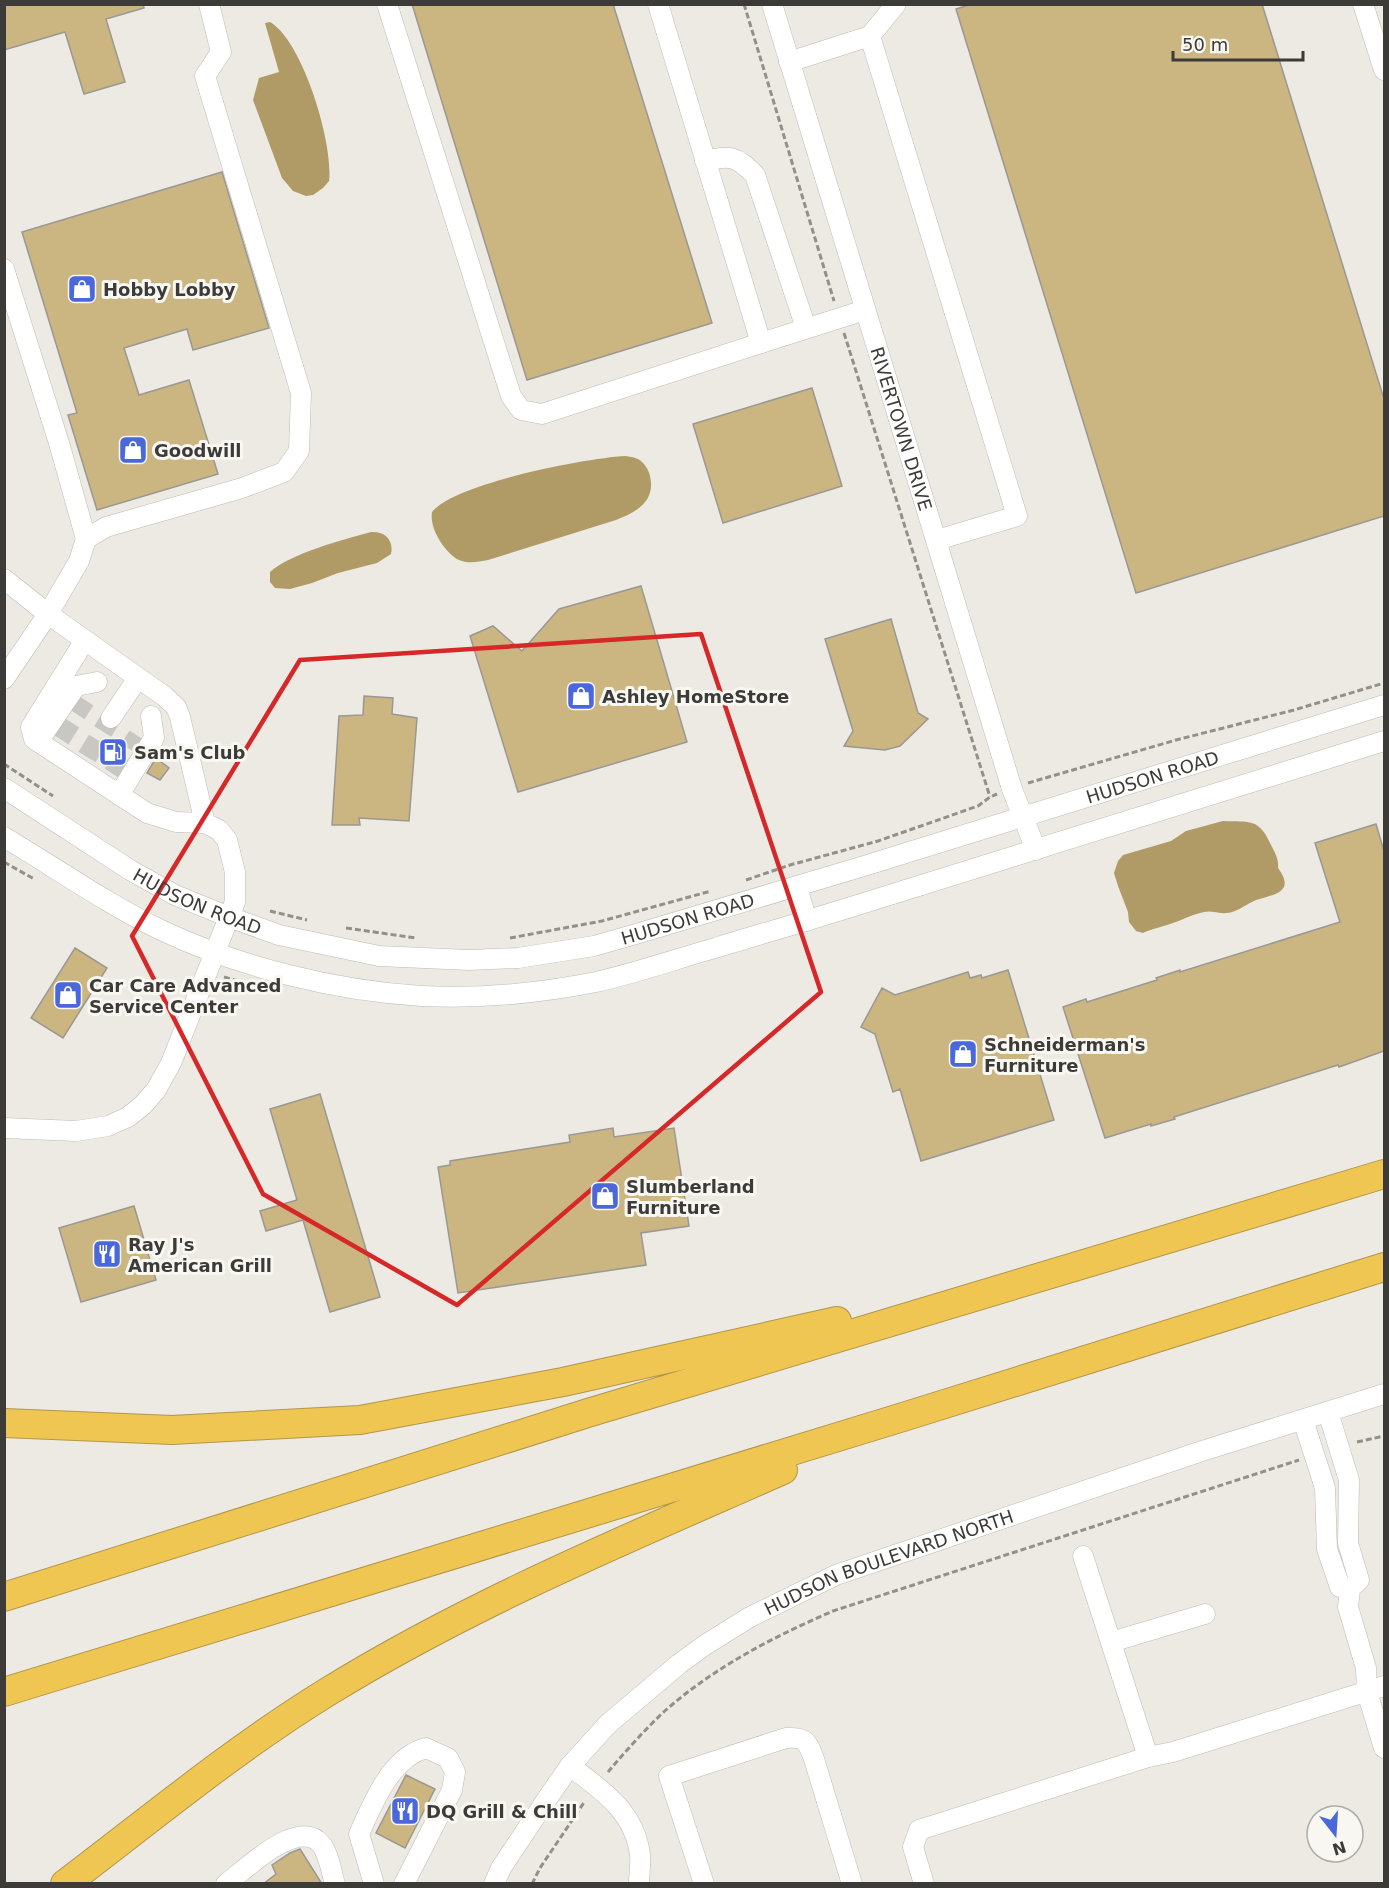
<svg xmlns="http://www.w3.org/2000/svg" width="1389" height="1888" viewBox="0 0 1389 1888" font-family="'DejaVu Sans',sans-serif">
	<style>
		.water { fill: #b09b66 }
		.building { fill: #cbb681; stroke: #9b9893; stroke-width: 1.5 }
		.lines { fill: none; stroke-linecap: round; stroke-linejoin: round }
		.minor-tunnel { stroke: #c9c7c1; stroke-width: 20; stroke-dasharray: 20 10; stroke-linecap: butt }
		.minor-casing { stroke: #bebbb5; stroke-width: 21 }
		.highway-casing { stroke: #b1954a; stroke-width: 30 }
		.path { stroke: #91908b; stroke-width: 3; stroke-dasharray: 6 3; stroke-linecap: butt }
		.minor { stroke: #fff; stroke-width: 20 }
		.highway { stroke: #f0c653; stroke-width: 28 }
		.marked { fill: none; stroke: #d62828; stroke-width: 4.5; stroke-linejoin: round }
		.labels { text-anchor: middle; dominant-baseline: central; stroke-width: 6; stroke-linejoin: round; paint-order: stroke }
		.poi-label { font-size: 18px; font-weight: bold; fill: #3c3b38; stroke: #f9f7f1; text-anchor: start }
		.street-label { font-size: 18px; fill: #3c3b38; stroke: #f9f7f1 }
	</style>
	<rect width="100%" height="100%" fill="#eceae3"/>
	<path class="water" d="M 270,22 C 303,41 334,145 329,181 L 323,188 L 313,195 L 306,196 L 293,191 L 282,178 L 253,100 L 259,78 L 279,72 L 265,23 Z
		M 625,456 C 631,457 637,457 642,462 C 653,472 654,492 645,502 C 638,511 626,516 616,520 L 488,560 C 478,562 468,564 459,560 C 445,553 429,528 432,512 C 455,483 587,458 625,456 Z
		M 371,532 C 385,531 394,540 391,554 L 377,563 L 338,573 L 312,583 L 290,589 L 275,588 L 270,582 L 270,572 C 289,554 345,539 371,532 Z
		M 1223,821 C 1250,822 1259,818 1271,845 C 1275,853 1279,859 1278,868 C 1299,896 1265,895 1252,902 C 1244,906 1236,912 1227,913 C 1219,914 1211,910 1204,912 C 1194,914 1184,919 1173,923 C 1163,927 1153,928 1143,933 L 1136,931 L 1129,922 L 1128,912 L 1118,886 L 1114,873 L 1118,861 L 1123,855 L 1171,841 L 1186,831 Z"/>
	<path class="building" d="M 4,4 L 143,4 L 144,8 L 106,19 L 125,82 L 84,94 L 65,32 L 4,50 Z
		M 412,4 L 613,4 L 712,323 L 527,380 Z
		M 972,4 L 1262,4 L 1384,399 L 1384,516 L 1136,593 L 956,9 Z
		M 222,172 L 269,328 L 193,350 L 187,329 L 124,348 L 139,395 L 189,380 L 218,474 L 97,510 L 68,415 L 77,413 L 22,232 Z
		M 812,388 L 842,486 L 723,523 L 693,424 Z
		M 641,586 L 687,742 L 518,792 L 470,636 L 493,626 L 522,651 L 559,609 Z
		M 891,619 L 918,713 L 928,719 L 900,746 L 885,750 L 844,746 L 853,731 L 825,639 Z
		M 364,696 L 393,698 L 392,714 L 417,718 L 409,821 L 359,818 L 360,825 L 332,825 L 339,716 L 363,715 Z
		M 156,758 L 169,768 L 160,780 L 147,773 Z
		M 1376,824 L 1384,851 L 1384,1051 L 1339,1067 L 1338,1065 L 1174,1117 L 1175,1119 L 1151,1126 L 1151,1124 L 1105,1138 L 1063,1007 L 1086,999 L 1087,1002 L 1157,980 L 1156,978 L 1180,970 L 1180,972 L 1340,922 L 1315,843 Z
		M 75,948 L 107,968 L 63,1038 L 31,1018 Z
		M 1008,970 L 1054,1120 L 921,1161 L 900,1089 L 893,1092 L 875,1034 L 861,1027 L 882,988 L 895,995 L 968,972 L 970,978 L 981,975 L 982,978 Z
		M 320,1094 L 380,1297 L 330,1312 L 303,1220 L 266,1231 L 260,1211 L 297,1200 L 270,1109 Z
		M 613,1128 L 614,1137 L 674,1128 L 689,1226 L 641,1233 L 646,1265 L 458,1293 L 438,1167 L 450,1165 L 450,1161 L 570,1142 L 569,1135 Z
		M 134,1206 L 156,1280 L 81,1302 L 59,1228 Z
		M 406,1775 L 435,1789 L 405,1848 L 376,1833 Z
		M 300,1849 L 322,1884 L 263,1884 L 276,1874 L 272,1865 L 290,1853 Z"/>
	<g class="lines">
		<path class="minor-tunnel" d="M 60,739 L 85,700
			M 87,757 L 111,718
			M 113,774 L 138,736"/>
		<g class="minor-casing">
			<g id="minor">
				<path d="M 387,4 L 511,396 L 521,410 L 542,414 L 761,343"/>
				<path d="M 658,4 L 761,343 L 865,310"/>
				<path id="s1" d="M 772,4 L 1012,789 L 1036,850"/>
				<path d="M 1363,4 L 1384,70"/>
				<path d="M 870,36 L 896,4"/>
				<path d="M 789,62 L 870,36 L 1017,516 L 937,540"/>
				<path d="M 705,161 C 731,155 736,156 755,175 L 806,328"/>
				<path d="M 4,269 L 59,443 L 86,539 L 79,561 L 48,614 L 4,679"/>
				<path d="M 86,539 L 106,527 L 242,488 L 284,472 L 299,451 L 301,393 L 205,76 L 221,52 L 209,4"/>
				<path d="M 4,579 L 48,614 L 164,696 L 176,707 L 180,717 L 205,823 L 219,830 L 227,840 L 235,872 L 235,902 L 171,1063 L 156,1090 L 143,1105 L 128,1117 L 108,1126 L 76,1131 L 4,1128"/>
				<path d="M 85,640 L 31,727 L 34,739 L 147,813 L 176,822 L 205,823"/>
				<path d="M 111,718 L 138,678"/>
				<path d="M 38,742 L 76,686 L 97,682"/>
				<path id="s2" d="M 4,788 L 130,870 L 175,895 L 229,917 L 279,935 L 379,956 L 469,960 L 518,958 L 594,946 L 636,934 L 864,866 L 1384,705"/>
				<path d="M 119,795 L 154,738 L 151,716"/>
				<path d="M 4,837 C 56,868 107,904 161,930 C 239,967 336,991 422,996 C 479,999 540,993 596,982 C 636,973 676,959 715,948 C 771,931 827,915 883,897 C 1050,845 1217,793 1384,741"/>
				<path d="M 797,887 L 807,921"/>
				<path d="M 1328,1412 L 1349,1480 L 1348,1543 L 1359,1580 L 1350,1589 L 1348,1607 L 1366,1668 L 1367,1692 L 1384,1748"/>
				<path d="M 1303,1420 L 1325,1488 L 1327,1549 L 1340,1587 L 1350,1589"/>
				<path d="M 1083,1556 L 1148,1757"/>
				<path d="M 1111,1642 L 1205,1614"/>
				<path d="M 570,1766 C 602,1790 635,1812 640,1855 C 641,1864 639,1874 639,1884"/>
				<path d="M 226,1884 C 246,1869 298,1817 321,1844 C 329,1854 331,1871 335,1884"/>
				<path d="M 374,1884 L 359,1834 C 373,1803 391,1757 426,1748 L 448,1758 L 455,1772 L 452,1790 L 404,1884"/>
				<path id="s3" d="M 494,1884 L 501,1868 L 551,1793 L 570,1766 L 608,1724 L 679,1664 L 705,1645 L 750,1617 L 836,1575 L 1199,1452 L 1384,1394"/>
				<path d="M 704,1884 L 669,1776 L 786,1738 C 806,1737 807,1741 814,1759 L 852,1884"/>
				<path d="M 924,1884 L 913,1847 L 919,1830 L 1148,1757 L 1173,1752 L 1384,1686"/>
			</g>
		</g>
		<g class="highway-casing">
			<path id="highway" d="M 4,1423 L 172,1430 L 360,1420 L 563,1382 L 837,1321
				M 4,1597 L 591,1412 L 1384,1174
				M 4,1692 L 903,1417 L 1384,1267
				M 65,1884 C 152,1818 236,1748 329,1691 C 472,1603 629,1538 783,1470"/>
		</g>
		<path class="path" d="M 744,4 L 834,301
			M 844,333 L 990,797
			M 4,764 L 53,796
			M 1028,783 L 1176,740 L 1294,710 L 1384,683
			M 4,862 L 34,879
			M 746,880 L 790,865 L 878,841 L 978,806 L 990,797 L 997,794
			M 270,911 L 307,920
			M 346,928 L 416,938
			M 510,938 L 602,921 L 711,891
			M 224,977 L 284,994
			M 1357,1442 L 1384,1436
			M 608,1772 C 626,1751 646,1728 667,1709 C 715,1667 775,1636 833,1611 L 1299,1460
			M 532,1884 L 540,1868 L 585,1801"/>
		<use href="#minor" class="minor"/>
		<use href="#highway" class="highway"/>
	</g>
	<path class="marked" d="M 701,634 L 821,992 L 457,1305 L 263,1194 L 132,936 L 300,660 Z"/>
	<defs>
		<g id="shop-square" transform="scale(1.5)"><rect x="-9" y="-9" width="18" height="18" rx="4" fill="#4a68dc" stroke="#f9f7f1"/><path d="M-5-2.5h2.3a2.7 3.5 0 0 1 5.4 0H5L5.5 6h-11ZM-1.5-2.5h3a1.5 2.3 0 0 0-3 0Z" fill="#fff"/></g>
		<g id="fuel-square" transform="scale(1.5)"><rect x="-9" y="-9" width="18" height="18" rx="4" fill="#4a68dc" stroke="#f9f7f1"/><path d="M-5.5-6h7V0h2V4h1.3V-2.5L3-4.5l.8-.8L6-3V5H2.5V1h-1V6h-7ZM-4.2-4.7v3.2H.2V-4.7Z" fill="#fff"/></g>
		<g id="restaurant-square" transform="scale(1.5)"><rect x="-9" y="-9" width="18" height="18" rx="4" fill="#4a68dc" stroke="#f9f7f1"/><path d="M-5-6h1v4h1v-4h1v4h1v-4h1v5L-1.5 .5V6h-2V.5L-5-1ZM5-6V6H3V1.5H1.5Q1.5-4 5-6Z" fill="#fff"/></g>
	</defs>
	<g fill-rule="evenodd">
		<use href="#shop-square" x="82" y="289"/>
		<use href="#shop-square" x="133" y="450"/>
		<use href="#shop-square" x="581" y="696"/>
		<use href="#fuel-square" x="113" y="752"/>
		<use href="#shop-square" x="68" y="995"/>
		<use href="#shop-square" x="963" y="1054"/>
		<use href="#shop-square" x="605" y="1196"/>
		<use href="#restaurant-square" x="107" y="1254"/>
		<use href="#restaurant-square" x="405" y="1811"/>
	</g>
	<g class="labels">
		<g class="poi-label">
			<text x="103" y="289">Hobby Lobby</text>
			<text x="154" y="450">Goodwill</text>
			<text x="602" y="696">Ashley HomeStore</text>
			<text x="134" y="752">Sam's Club</text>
			<text x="89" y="985">Car Care Advanced<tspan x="89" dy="21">Service Center</tspan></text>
			<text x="984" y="1044">Schneiderman's<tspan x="984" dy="21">Furniture</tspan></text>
			<text x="626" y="1186">Slumberland<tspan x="626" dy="21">Furniture</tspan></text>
			<text x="128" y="1244">Ray J's<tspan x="128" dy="21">American Grill</tspan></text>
			<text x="426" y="1811">DQ Grill &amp; Chill</text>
		</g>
		<g class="street-label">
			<text stroke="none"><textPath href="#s1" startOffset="444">RIVERTOWN DRIVE</textPath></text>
			<text stroke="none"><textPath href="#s2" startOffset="1215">HUDSON ROAD</textPath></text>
			<text stroke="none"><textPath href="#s2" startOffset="225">HUDSON ROAD</textPath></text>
			<text stroke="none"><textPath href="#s2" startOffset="729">HUDSON ROAD</textPath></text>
			<text stroke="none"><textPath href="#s3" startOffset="525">HUDSON BOULEVARD NORTH</textPath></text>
		</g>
	</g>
	<rect width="1389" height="1888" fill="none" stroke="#3c3b38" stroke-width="12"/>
	<g transform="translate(1335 1834) rotate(163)"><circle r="28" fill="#f9f7f1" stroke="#adaca7" stroke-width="1.5"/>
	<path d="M0-4.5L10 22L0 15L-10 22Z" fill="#4a68dc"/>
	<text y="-9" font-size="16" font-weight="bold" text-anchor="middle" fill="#3c3b38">N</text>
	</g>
	<path d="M1173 51v9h130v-9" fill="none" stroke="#3c3b38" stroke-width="3"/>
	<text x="1182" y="51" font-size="18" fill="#3c3b38" stroke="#f9f7f1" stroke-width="4.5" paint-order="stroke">50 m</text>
</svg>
